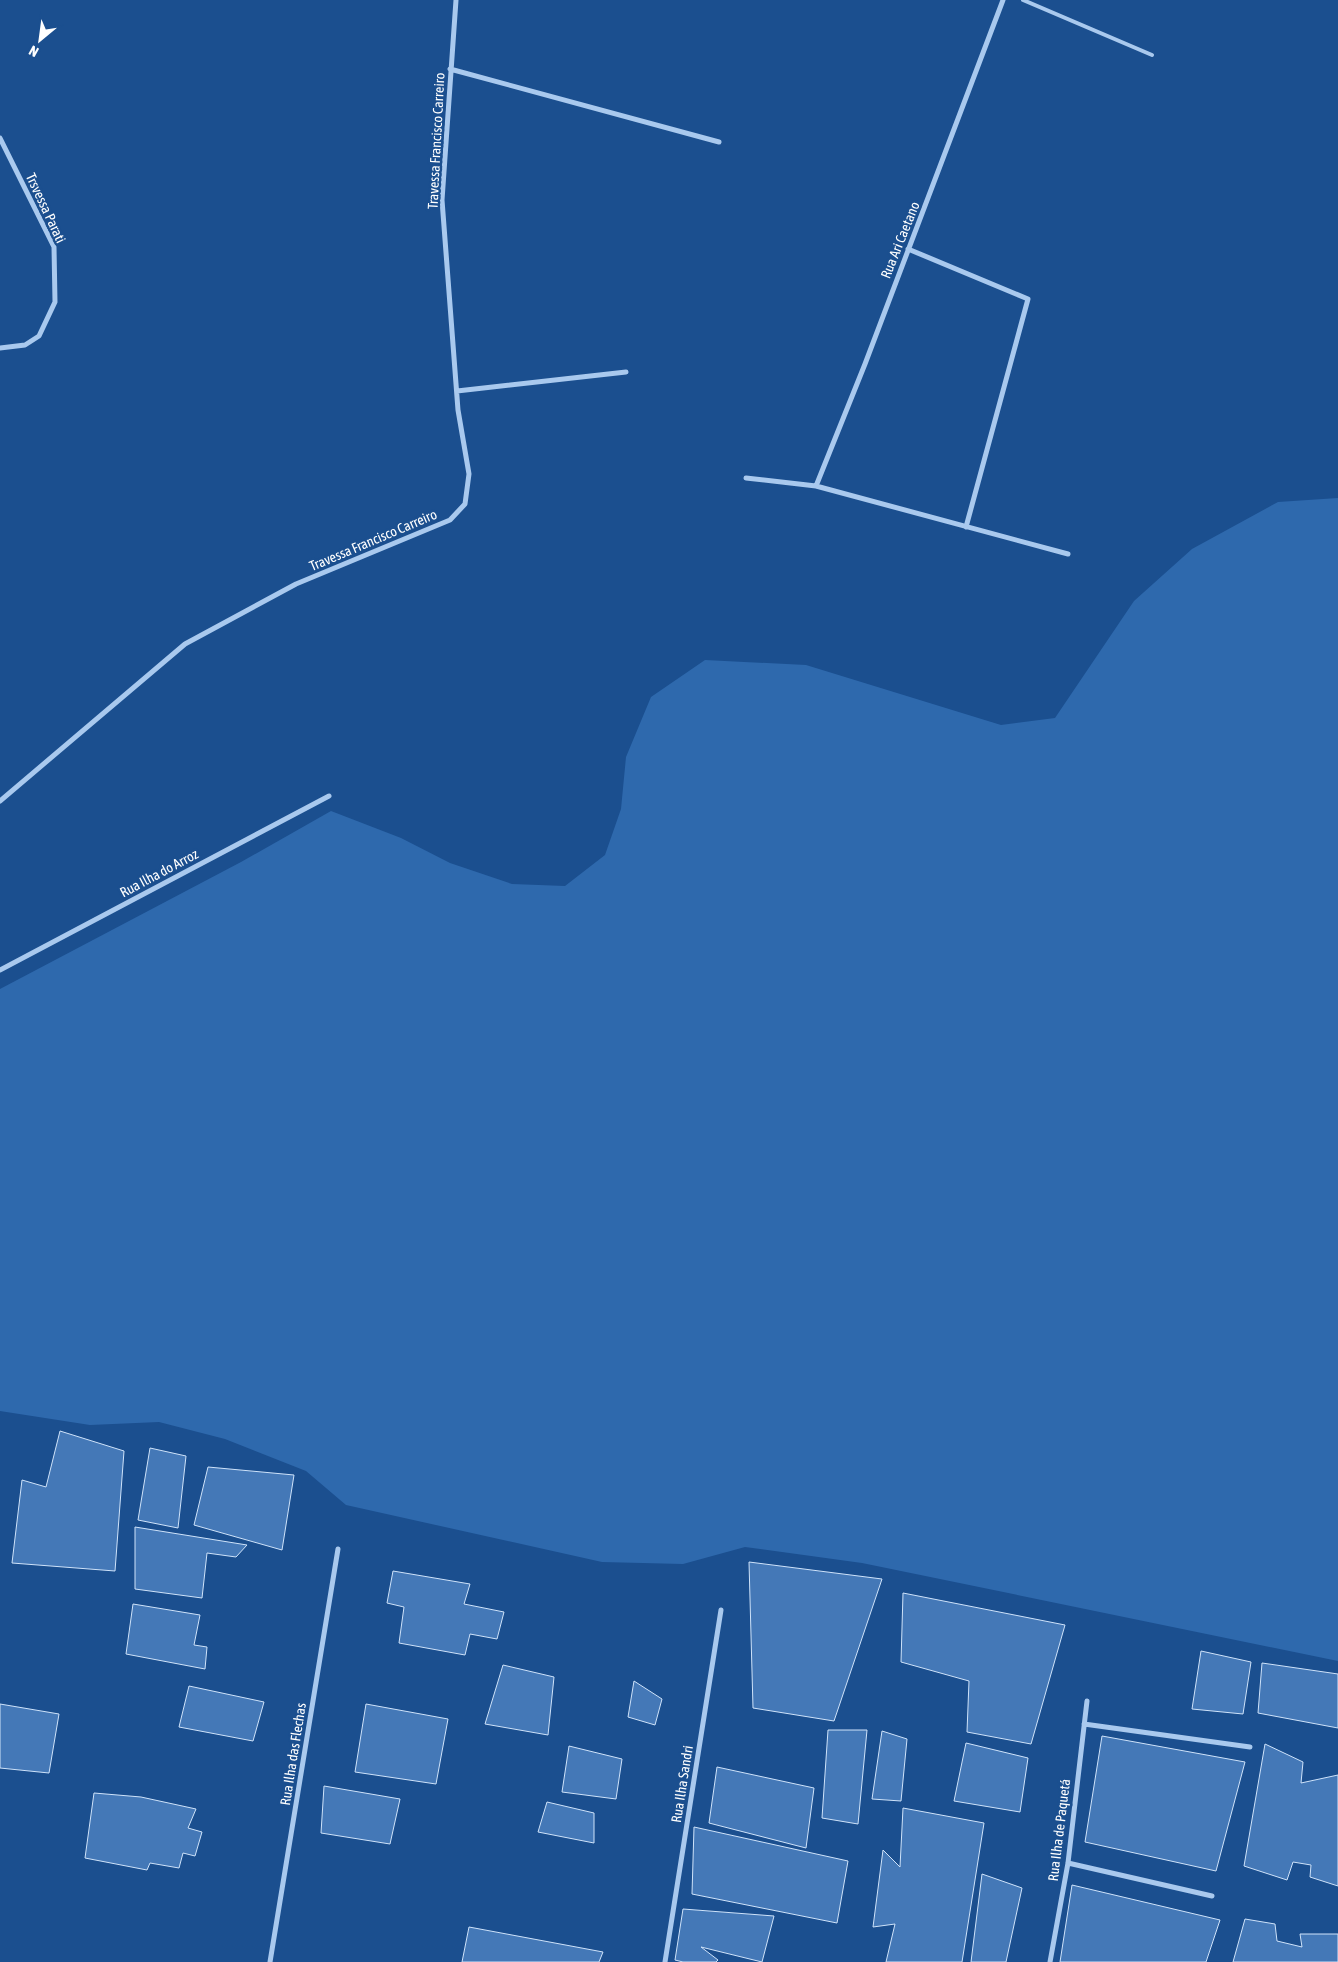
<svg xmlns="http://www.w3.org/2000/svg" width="1338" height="1962" viewBox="0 0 1338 1962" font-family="'Asap Condensed',sans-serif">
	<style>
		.green { fill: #2e69ad }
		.building { fill: #4478b7; stroke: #cfe3fa }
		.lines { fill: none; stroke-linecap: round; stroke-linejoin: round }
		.service { stroke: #a9c9ee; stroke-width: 4 }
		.minor { stroke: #a9c9ee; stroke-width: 5 }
		.labels { text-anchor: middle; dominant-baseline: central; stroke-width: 5; stroke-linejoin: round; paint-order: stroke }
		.street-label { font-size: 14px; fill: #fff; stroke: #1b4f8f }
	</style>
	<rect width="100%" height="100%" fill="#1b4f8f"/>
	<path class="green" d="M 1338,498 L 1338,1661 L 862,1563 L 745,1547 L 683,1564 L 602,1562 L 346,1505 L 306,1471 L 225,1439 L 159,1422 L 90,1425 L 0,1411 L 0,989 L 241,862 L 331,811 L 401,838 L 450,863 L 512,884 L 565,886 L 605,855 L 621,809 L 626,757 L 651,697 L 705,660 L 806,665 L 1001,725 L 1055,718 L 1134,601 L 1192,549 L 1278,502 Z"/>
	<path class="building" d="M 60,1431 L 124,1451 L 115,1571 L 12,1563 L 22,1480 L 46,1487 Z
		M 150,1448 L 186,1456 L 178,1528 L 138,1520 Z
		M 208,1467 L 294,1475 L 282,1550 L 194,1525 Z
		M 135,1527 L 247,1545 L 236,1557 L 207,1553 L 202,1598 L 135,1589 Z
		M 749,1562 L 882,1579 L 834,1721 L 753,1708 Z
		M 393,1571 L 470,1584 L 464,1604 L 504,1612 L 497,1639 L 470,1634 L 465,1655 L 399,1643 L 404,1607 L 387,1603 Z
		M 903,1593 L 1065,1625 L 1031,1744 L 967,1732 L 969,1681 L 901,1662 Z
		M 133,1604 L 200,1615 L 194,1645 L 207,1647 L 205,1669 L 126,1654 Z
		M 1201,1651 L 1251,1662 L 1243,1714 L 1192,1709 Z
		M 1262,1663 L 1338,1674 L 1338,1728 L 1258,1713 Z
		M 503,1665 L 554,1677 L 548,1735 L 485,1724 Z
		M 634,1681 L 662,1699 L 655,1725 L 628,1717 Z
		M 189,1686 L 264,1702 L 253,1741 L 179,1727 Z
		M 0,1704 L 59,1714 L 49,1773 L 0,1768 Z
		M 366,1704 L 448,1719 L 436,1784 L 355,1772 Z
		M 828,1730 L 867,1730 L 858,1824 L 822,1818 Z
		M 882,1731 L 907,1739 L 901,1801 L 872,1799 Z
		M 1102,1736 L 1245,1762 L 1216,1871 L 1085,1842 Z
		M 966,1743 L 1028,1758 L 1020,1812 L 954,1801 Z
		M 1265,1744 L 1303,1762 L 1301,1783 L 1338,1775 L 1338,1886 L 1310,1877 L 1311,1865 L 1293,1862 L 1287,1880 L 1244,1866 Z
		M 569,1746 L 622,1759 L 616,1799 L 562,1792 Z
		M 717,1767 L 814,1788 L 806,1848 L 709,1823 Z
		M 324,1786 L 400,1799 L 390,1844 L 321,1833 Z
		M 94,1793 L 141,1797 L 196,1809 L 188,1828 L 202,1832 L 195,1856 L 183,1853 L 179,1868 L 150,1863 L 147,1870 L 85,1858 Z
		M 547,1802 L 594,1813 L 594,1843 L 538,1832 Z
		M 903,1808 L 984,1823 L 962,1962 L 886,1962 L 895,1924 L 873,1927 L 883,1850 L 900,1867 Z
		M 694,1827 L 848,1861 L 837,1923 L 692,1894 Z
		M 982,1874 L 1022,1888 L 1006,1962 L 971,1962 Z
		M 1072,1885 L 1220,1920 L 1206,1962 L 1060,1962 Z
		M 683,1909 L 774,1916 L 762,1962 L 701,1947 L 718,1960 L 716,1962 L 683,1962 L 675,1960 Z
		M 1245,1919 L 1275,1924 L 1277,1941 L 1302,1947 L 1300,1934 L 1338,1934 L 1338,1962 L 1233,1962 Z
		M 469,1927 L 603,1952 L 599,1962 L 462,1962 Z"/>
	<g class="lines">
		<path class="service" d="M 1023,0 L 1152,55"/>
		<path class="minor" d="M 450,69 L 719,142
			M 0,138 L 54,247 L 55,302 L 39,336 L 25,345 L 0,348
			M 908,249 L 1028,299 L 966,527
			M 457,391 L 626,372
			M 746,478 L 816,486 L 1068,554
			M 816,486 L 865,364 L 1003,0
			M 0,801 L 185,644 L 296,584 L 450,520 L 465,504 L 469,474 L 458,410 L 442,200 L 456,0
			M 0,970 L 329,796
			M 1084,1724 L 1250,1747
			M 1068,1863 L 1212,1896
			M 270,1962 L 338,1549
			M 665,1962 L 721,1610
			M 1050,1962 L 1068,1863 L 1087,1701"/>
	</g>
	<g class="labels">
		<g class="street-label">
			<text transform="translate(436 141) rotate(-87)">Travessa Francisco Carreiro</text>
			<text transform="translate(46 208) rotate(65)">Trsvessa Parati</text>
			<text transform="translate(900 240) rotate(-68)">Rua Ari Caetano</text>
			<text transform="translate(373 540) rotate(-23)">Travessa Francisco Carreiro</text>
			<text transform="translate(159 873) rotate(-28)">Rua Ilha do Arroz</text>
			<text transform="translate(293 1754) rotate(-81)">Rua Ilha das Flechas</text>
			<text transform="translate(682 1784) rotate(-81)">Rua Ilha Sandri</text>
			<text transform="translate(1059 1830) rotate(-83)">Rua Ilha de Paquetá</text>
		</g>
	</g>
	<g transform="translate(40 40) rotate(209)" stroke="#1b4f8f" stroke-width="4" paint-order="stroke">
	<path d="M0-4L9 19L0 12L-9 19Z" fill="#ffffff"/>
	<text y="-8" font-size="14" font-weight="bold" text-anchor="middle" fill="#ffffff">N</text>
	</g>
</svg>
